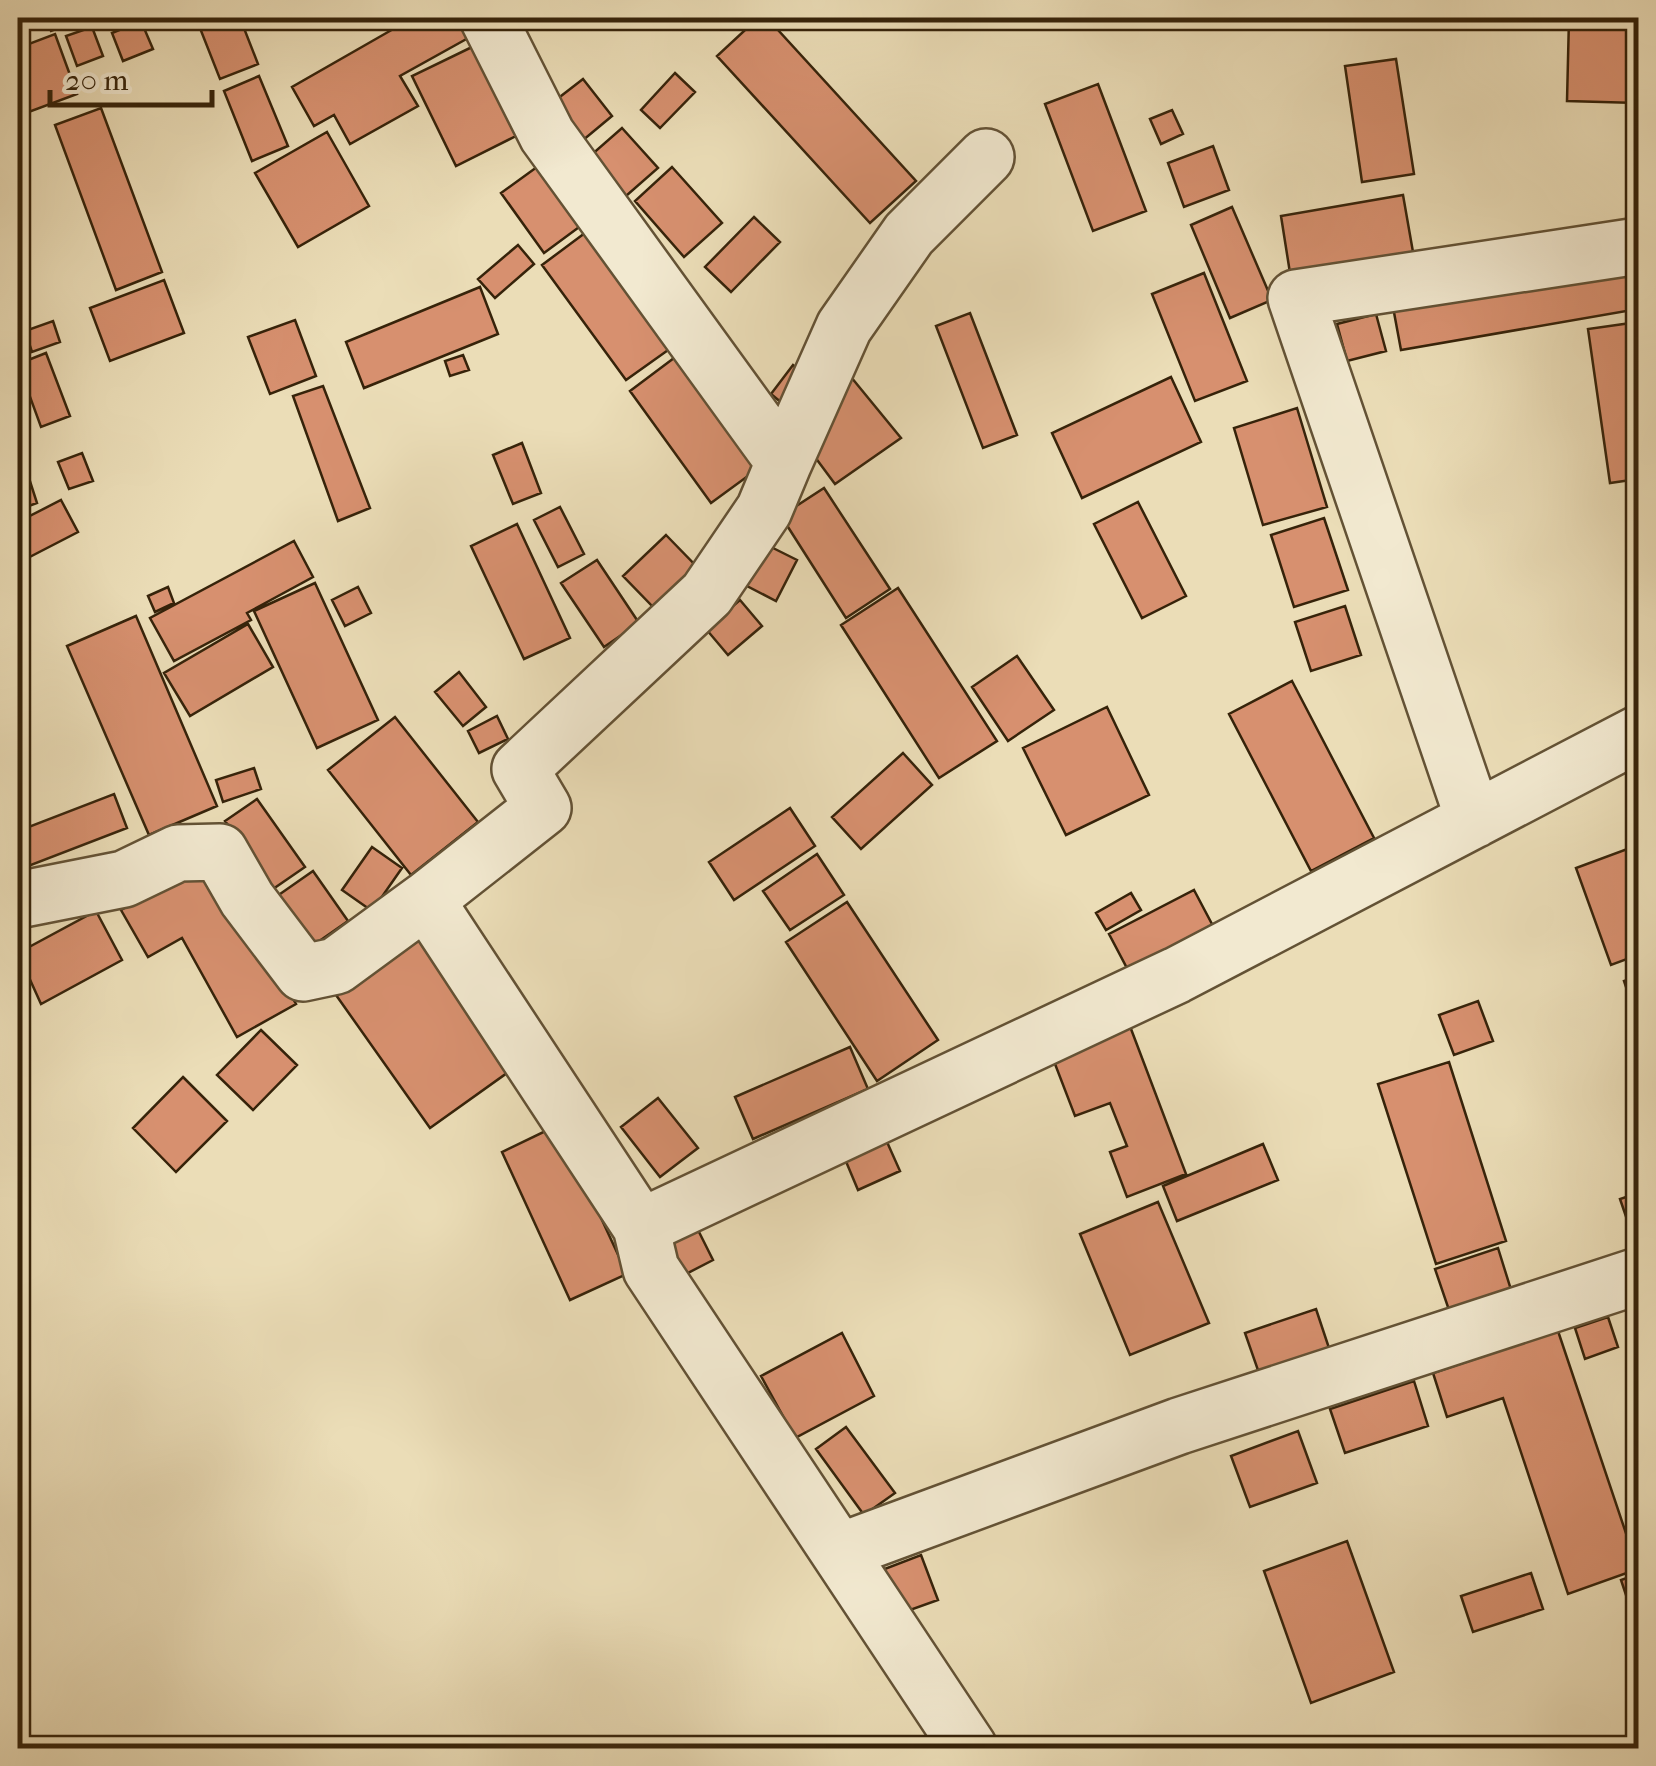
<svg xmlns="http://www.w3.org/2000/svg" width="1656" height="1766" viewBox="0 0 1656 1766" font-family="'IM FELL French Canon',serif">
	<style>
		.building { fill: #d7906f; stroke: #36230a; stroke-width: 2.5 }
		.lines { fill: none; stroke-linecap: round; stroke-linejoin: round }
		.minor-casing { stroke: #635235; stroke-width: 60 }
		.minor { stroke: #f2e9d0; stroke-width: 55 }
	</style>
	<rect width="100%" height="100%" fill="#ebddb7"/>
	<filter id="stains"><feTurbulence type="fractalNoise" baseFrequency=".002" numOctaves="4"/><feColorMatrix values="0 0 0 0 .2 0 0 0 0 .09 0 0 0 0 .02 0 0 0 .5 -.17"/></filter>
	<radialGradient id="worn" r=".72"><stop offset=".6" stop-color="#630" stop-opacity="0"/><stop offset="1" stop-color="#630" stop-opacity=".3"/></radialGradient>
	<path class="building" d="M 44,18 L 85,18 L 51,31 Z
		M 196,18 L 240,18 L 258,64 L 220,79 Z
		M 400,18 L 462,18 L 470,37 L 400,76 L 418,106 L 350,144 L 334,115 L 314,126 L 292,87 L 402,24 Z
		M 758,18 L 767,18 L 916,181 L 870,223 L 717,56 Z
		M 1569,18 L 1638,18 L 1637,103 L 1567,101 Z
		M 141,21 L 153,49 L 123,61 L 112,33 Z
		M 92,27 L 103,56 L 77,66 L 66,36 Z
		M 55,34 L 77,94 L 18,116 L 18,48 Z
		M 472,47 L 516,136 L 456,166 L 412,76 Z
		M 1396,59 L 1414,174 L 1362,182 L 1345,66 Z
		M 675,73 L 695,92 L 660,128 L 641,110 Z
		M 259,76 L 288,146 L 252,161 L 224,91 Z
		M 583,79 L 612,116 L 582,141 L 552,103 Z
		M 1098,84 L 1146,211 L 1093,231 L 1045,104 Z
		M 101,108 L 162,272 L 116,290 L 55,125 Z
		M 1172,110 L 1183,134 L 1161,144 L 1150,119 Z
		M 622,128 L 658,168 L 626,196 L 590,156 Z
		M 327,132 L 369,206 L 298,247 L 255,173 Z
		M 1213,146 L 1229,190 L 1184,207 L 1168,163 Z
		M 548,159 L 590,219 L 544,253 L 501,193 Z
		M 672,167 L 722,223 L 684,257 L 635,201 Z
		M 1403,195 L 1413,252 L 1290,273 L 1281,216 Z
		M 1232,207 L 1272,300 L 1230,318 L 1191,225 Z
		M 754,217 L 780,242 L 731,292 L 705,267 Z
		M 593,227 L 678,343 L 626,380 L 542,265 Z
		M 518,245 L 534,264 L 495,298 L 478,279 Z
		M 1638,264 L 1638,309 L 1401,350 L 1393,307 Z
		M 1204,273 L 1247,381 L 1195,401 L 1152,294 Z
		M 164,280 L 184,333 L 110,361 L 90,308 Z
		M 480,287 L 498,334 L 364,388 L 346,342 Z
		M 970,313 L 1017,435 L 983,448 L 936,326 Z
		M 1376,314 L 1386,351 L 1347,361 L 1337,324 Z
		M 295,320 L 316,376 L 270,394 L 248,337 Z
		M 53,321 L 60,342 L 32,352 L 25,331 Z
		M 1638,322 L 1638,479 L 1610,483 L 1588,329 Z
		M 682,352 L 763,465 L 711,503 L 630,391 Z
		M 46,353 L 70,416 L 41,427 L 18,364 Z
		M 463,355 L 469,370 L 450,376 L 445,361 Z
		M 793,365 L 811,379 L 788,408 L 771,394 Z
		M 842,366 L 901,438 L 835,484 L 812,453 Z
		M 1171,377 L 1201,442 L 1082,498 L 1052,433 Z
		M 323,386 L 370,508 L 338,521 L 293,396 Z
		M 1297,408 L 1327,507 L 1263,525 L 1234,428 Z
		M 522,443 L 541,493 L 513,504 L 493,455 Z
		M 18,444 L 37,503 L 18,510 Z
		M 82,453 L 93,481 L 69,489 L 58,462 Z
		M 824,488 L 890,589 L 846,618 L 781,516 Z
		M 61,500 L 78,532 L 18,563 L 18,522 Z
		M 1138,502 L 1186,596 L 1142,618 L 1094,524 Z
		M 560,507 L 584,554 L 558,567 L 534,520 Z
		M 1324,518 L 1348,590 L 1294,607 L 1271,535 Z
		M 517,524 L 570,638 L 524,659 L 471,546 Z
		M 666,535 L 699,569 L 656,610 L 623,576 Z
		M 294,541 L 313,577 L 247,613 L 251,620 L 174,661 L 150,618 Z
		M 765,544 L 797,560 L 776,601 L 745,585 Z
		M 597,560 L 639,623 L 604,647 L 561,583 Z
		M 315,583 L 378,720 L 317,748 L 254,611 Z
		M 168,587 L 174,603 L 155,612 L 148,596 Z
		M 358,587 L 371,613 L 345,626 L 332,600 Z
		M 898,588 L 997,741 L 939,778 L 841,625 Z
		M 740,600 L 762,626 L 728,655 L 706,629 Z
		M 1345,606 L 1361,655 L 1311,671 L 1295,622 Z
		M 136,616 L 217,806 L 149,835 L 67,646 Z
		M 248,624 L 273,667 L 190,716 L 164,673 Z
		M 1017,656 L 1054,710 L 1008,741 L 972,687 Z
		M 459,672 L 486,707 L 463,726 L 435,692 Z
		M 1292,681 L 1374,838 L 1311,871 L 1229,714 Z
		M 1107,707 L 1149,795 L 1066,835 L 1023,748 Z
		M 497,716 L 508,739 L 479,753 L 468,731 Z
		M 395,717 L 478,822 L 411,875 L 328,770 Z
		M 903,753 L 932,785 L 861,849 L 832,817 Z
		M 254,768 L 261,789 L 223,802 L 216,780 Z
		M 114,794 L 127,828 L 18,870 L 18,831 Z
		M 257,799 L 305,867 L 273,889 L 225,821 Z
		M 790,808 L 815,846 L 734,900 L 709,862 Z
		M 1638,845 L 1638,955 L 1611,965 L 1576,868 Z
		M 372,847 L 402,868 L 372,911 L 342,890 Z
		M 817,854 L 844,895 L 790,930 L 763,891 Z
		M 214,858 L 296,1004 L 237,1037 L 182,938 L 148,957 L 121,910 Z
		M 313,871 L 348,921 L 305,951 L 270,901 Z
		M 1194,890 L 1213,926 L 1128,970 L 1109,934 Z
		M 1131,893 L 1141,910 L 1106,930 L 1096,913 Z
		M 847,902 L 938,1040 L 877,1081 L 786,942 Z
		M 96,911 L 122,960 L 41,1004 L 18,953 Z
		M 420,935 L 514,1068 L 430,1128 L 336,995 Z
		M 1638,976 L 1638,1023 L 1624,981 Z
		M 1478,1001 L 1493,1041 L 1454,1055 L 1439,1015 Z
		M 1128,1021 L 1186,1174 L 1127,1197 L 1110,1152 L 1127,1146 L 1110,1103 L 1075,1116 L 1050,1051 Z
		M 261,1030 L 297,1065 L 253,1110 L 217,1075 Z
		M 850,1047 L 868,1089 L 753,1139 L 735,1097 Z
		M 1449,1062 L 1506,1241 L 1436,1264 L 1378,1084 Z
		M 183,1077 L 227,1121 L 176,1172 L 133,1128 Z
		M 658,1098 L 698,1148 L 660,1177 L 621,1127 Z
		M 558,1125 L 627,1274 L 570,1300 L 502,1152 Z
		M 883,1133 L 900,1171 L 858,1190 L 842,1152 Z
		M 1263,1144 L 1278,1180 L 1177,1221 L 1163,1186 Z
		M 1638,1193 L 1638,1236 L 1633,1237 L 1620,1199 Z
		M 1158,1202 L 1209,1323 L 1130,1355 L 1080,1234 Z
		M 695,1224 L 713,1260 L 684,1275 L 666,1239 Z
		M 1498,1248 L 1512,1293 L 1450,1313 L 1435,1269 Z
		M 1316,1309 L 1330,1351 L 1260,1376 L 1245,1333 Z
		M 1608,1317 L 1618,1347 L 1585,1359 L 1575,1328 Z
		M 1558,1331 L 1638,1569 L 1568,1594 L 1503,1398 L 1447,1417 L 1433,1373 Z
		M 842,1333 L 874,1396 L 795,1438 L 761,1376 Z
		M 1414,1381 L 1428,1426 L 1345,1453 L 1330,1409 Z
		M 846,1427 L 895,1493 L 864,1515 L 816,1449 Z
		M 1298,1431 L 1317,1483 L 1250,1507 L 1231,1456 Z
		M 1347,1541 L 1394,1672 L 1311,1703 L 1264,1571 Z
		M 921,1555 L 938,1600 L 899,1614 L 882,1570 Z
		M 1531,1573 L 1543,1609 L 1473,1632 L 1461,1596 Z
		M 1638,1574 L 1638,1631 L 1621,1580 Z"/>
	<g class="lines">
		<g class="minor-casing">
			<path id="minor" d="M 488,18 L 547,135 L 784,462 L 764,510 L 707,594 L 520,769 L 543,808 L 426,900 L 641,1227 L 651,1269 L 969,1748
				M 784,462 L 844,327 L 909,234 L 986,157
				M 1474,820 L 1296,298 L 1638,246
				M 18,900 L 124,879 L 178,853 L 220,852 L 247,899 L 303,973 L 336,966 L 426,900
				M 641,1227 L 1177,975 L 1638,734
				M 841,1551 L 1179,1426 L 1638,1276"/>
		</g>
		<use href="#minor" class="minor"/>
	</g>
	<rect width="1656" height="1766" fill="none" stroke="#ebddb7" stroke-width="60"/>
	<rect x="20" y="20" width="1616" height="1726" fill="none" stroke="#36230a" stroke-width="5"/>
	<rect x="30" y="30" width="1596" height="1706" fill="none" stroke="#36230a" stroke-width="2.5"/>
	<path d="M50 90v15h162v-15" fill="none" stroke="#36230a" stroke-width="5"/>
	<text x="65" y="90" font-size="30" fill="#36230a" stroke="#f2e9d0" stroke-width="8" paint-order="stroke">20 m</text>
	<rect width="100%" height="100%" filter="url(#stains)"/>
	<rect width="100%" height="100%" fill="url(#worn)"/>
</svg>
